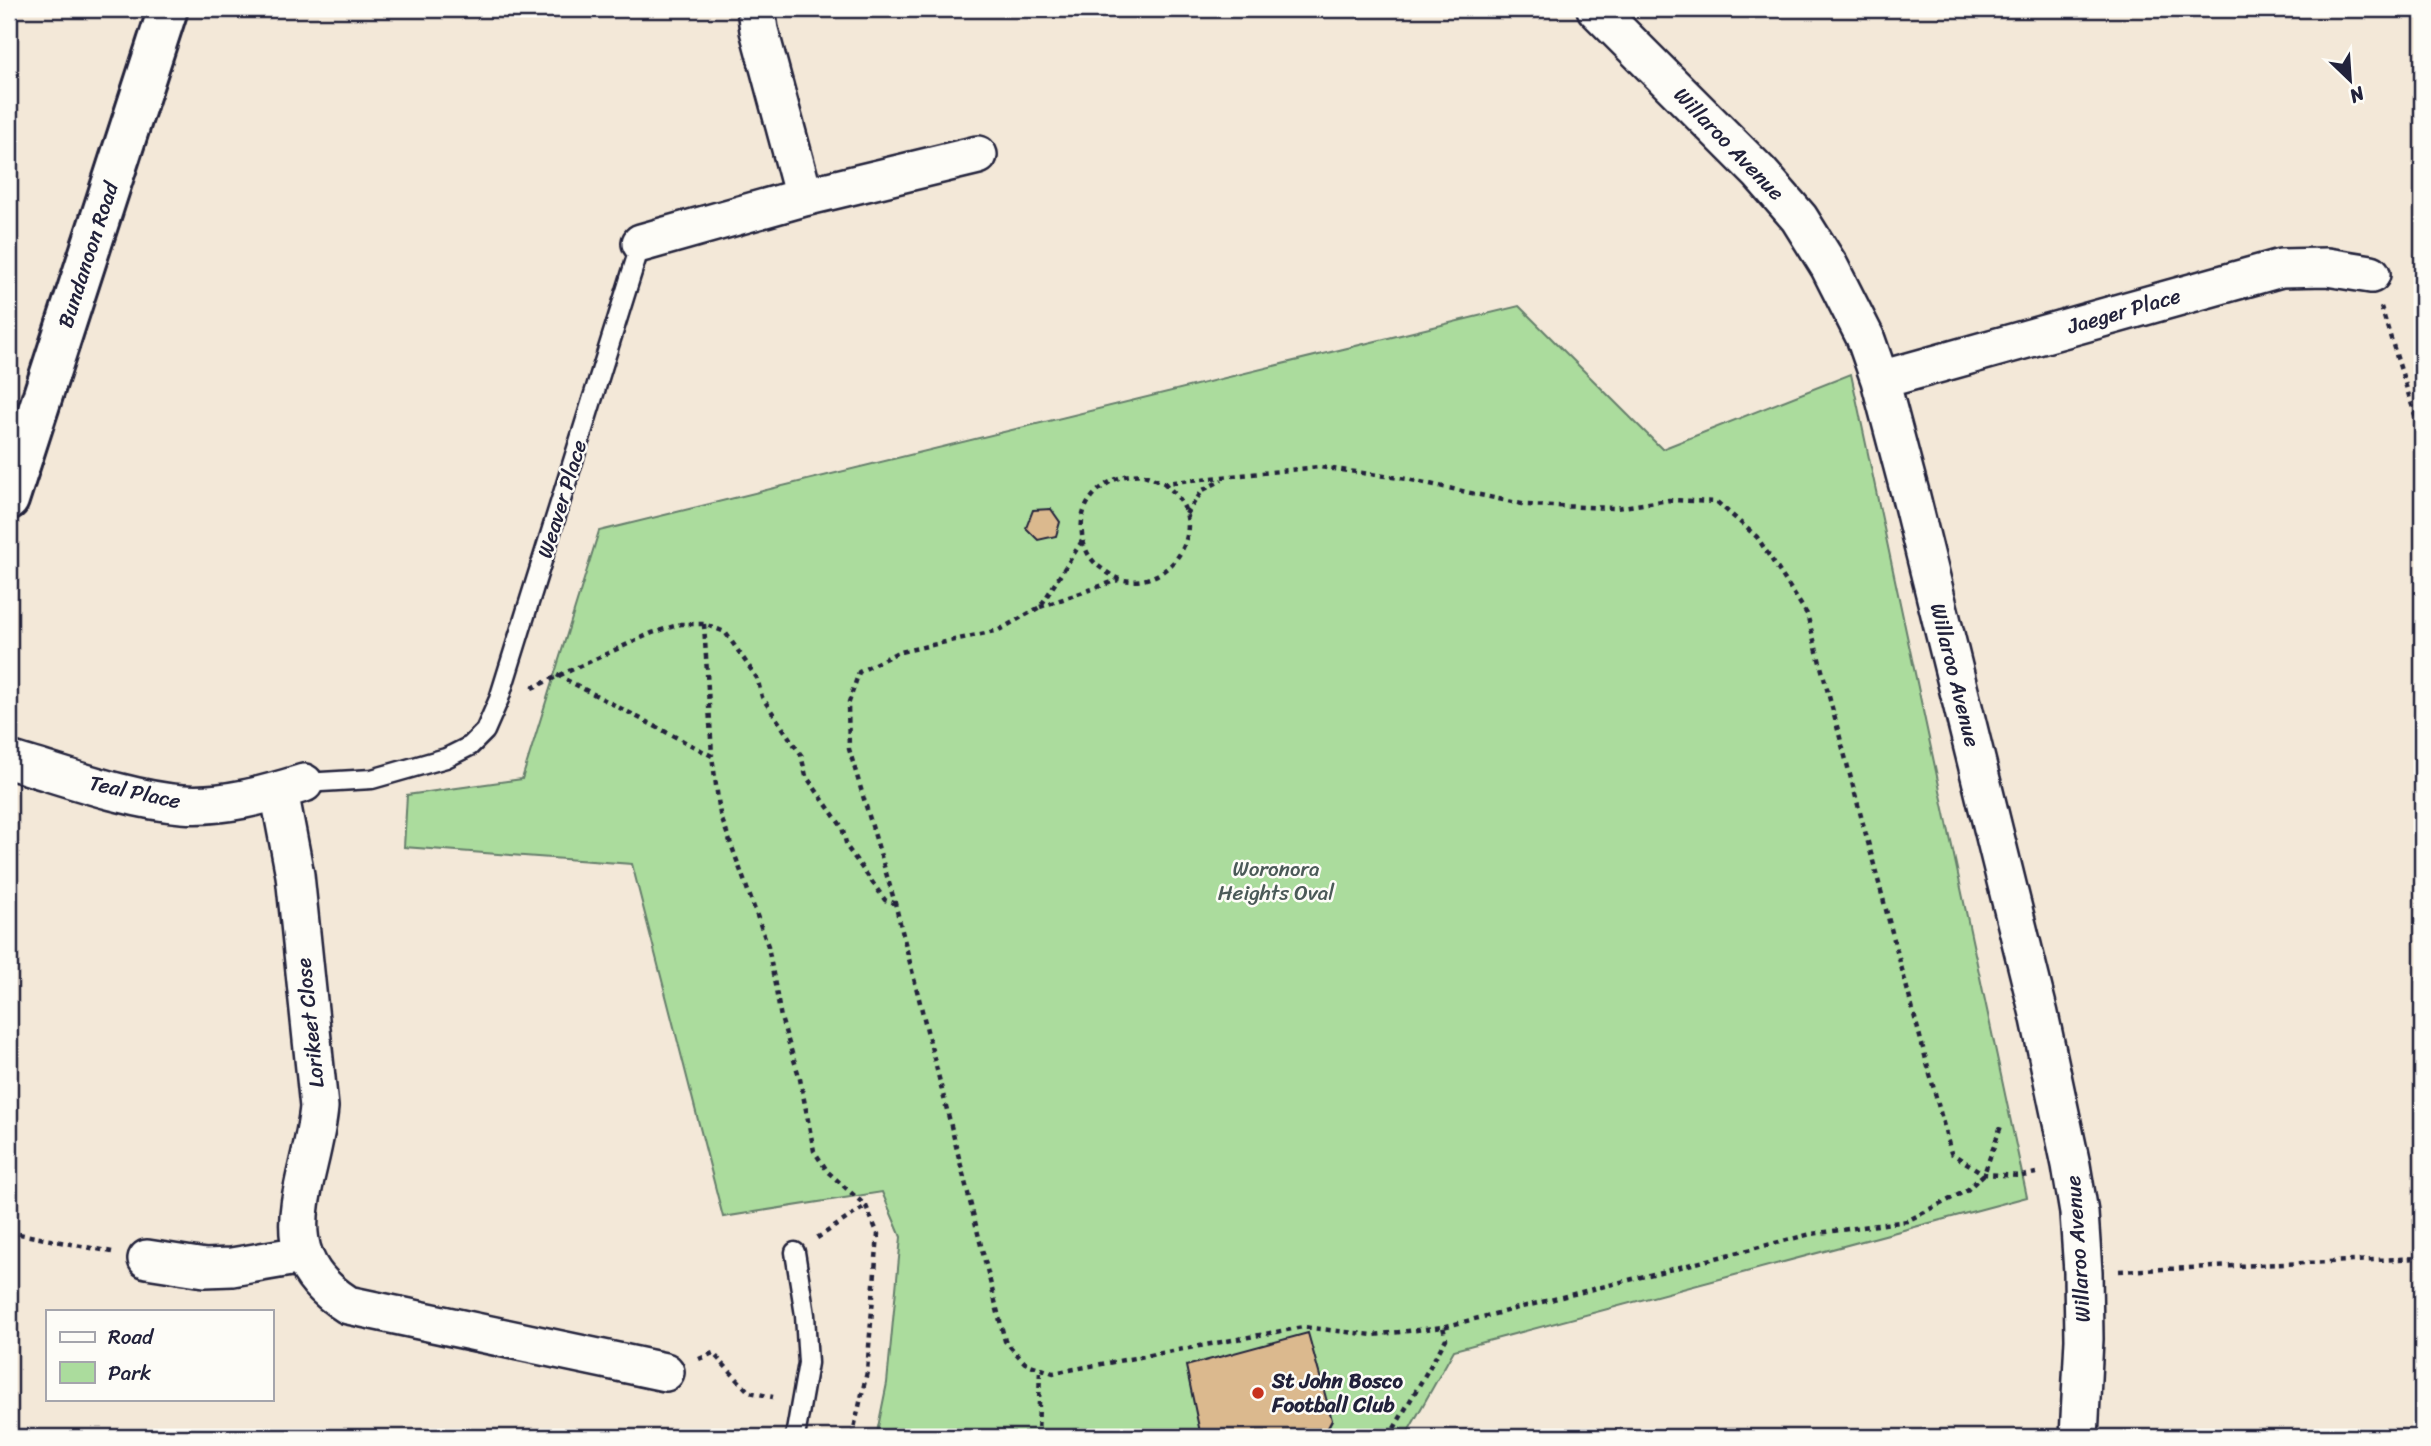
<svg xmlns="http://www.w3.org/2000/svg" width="2431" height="1446" viewBox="0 0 2431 1446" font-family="Sriracha,sans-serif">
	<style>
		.green { fill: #abdc9d; stroke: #667f6c; stroke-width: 2 }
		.building { fill: #dbb98e; stroke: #22223b; stroke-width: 2 }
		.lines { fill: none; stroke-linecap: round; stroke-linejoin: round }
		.lane-casing { stroke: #22223b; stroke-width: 23 }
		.street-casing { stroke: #22223b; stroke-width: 42 }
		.secondary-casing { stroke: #22223b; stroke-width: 44 }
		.path { stroke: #22223b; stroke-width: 4.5; stroke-dasharray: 5 5; stroke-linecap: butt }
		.lane { stroke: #fdfcf7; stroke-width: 18 }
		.street { stroke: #fdfcf7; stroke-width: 37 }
		.secondary { stroke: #fdfcf7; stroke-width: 38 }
		.poi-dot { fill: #c8321e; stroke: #fdfcf7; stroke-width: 2.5 }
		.labels { text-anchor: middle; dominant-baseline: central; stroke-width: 5; stroke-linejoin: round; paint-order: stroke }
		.street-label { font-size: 21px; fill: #22223b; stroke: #fdfcf7 }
		.park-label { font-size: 21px; fill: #4b5a58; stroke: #fdfcf7 }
		.poi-label { font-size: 21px; font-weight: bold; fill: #22223b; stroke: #fdfcf7; text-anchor: start }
	</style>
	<rect width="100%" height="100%" fill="#f3e8d8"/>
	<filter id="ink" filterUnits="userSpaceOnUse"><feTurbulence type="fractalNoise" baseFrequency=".0143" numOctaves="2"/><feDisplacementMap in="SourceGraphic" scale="14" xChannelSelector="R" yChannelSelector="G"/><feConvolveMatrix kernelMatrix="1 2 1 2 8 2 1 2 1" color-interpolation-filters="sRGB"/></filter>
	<g filter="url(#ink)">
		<path class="green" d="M 1519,306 L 1662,449 L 1851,374 L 2027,1197 L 1454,1350 L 1405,1437 L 876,1437 L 887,1383 L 901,1237 L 882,1192 L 723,1217 L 632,864 L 404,847 L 407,795 L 522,779 L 599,531 Z"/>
		<path class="building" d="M 1051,509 L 1060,522 L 1056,536 L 1038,540 L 1026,528 L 1033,510 Z
			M 1308,1333 L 1332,1420 L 1323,1437 L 1201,1437 L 1186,1366 Z"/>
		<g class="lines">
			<g class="lane-casing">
				<path id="lane" d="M 304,783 L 372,779 L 446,758 L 470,746 L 485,731 L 499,699 L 641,243
					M 795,1252 L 805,1315 L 808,1363 L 795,1437"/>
			</g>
			<g class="street-casing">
				<path id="street" d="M 756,9 L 759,30 L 804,197
					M 1596,9 L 1760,173 L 1799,218 L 1829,266 L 1865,337 L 1880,380 L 1910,493 L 2039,1014 L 2071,1165 L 2079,1213 L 2083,1272 L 2084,1339 L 2079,1437
					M 641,243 L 804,197 L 978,155
					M 1880,380 L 2281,268 L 2327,267 L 2371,274
					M 9,760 C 62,775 128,800 182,804 C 223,807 265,795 304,783
					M 279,791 L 295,875 L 319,1107 C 312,1185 263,1251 348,1305 L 665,1372
					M 147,1259 L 205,1268 L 232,1267 L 302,1255"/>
			</g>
			<g class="secondary-casing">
				<path id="secondary" d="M 9,500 L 168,9"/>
			</g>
			<path class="path" d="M 2381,307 L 2422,437
				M 1164,483 C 1173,491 1183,501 1186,513 C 1197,551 1158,590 1120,579 C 1114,578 1107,572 1101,568 C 1086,558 1080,539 1082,521 C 1084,493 1117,471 1144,475 C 1151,477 1158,481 1164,483 L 1319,467 L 1407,479 L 1526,505 L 1616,508 L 1669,500 L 1717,502 L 1757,537 L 1807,614 L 1951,1153 L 1984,1174 L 2022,1176 L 2036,1173
				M 1186,514 L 1203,490 L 1222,480
				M 1082,541 L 1040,607 L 999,630 L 896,653 L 859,672 L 848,705 L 849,749 L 895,903 L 1005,1341 L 1025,1363 L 1053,1373 L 1303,1327 L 1373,1335 L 1443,1327 L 1811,1234 L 1907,1221 L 1966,1191 L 1984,1174 L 2001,1126
				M 1040,607 L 1118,580
				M 704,624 L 712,755
				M 557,675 L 712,756 L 720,814 L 768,946 L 781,1018 L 800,1079 L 814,1151 L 828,1172 L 866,1206 L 878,1234 L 867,1372 L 852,1437
				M 532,688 L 652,633 L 681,624 L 704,624 L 725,632 L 757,678 L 762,697 L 801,755 L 806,776 L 842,827 L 847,847 L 885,900 L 894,903
				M 9,1232 L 112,1252
				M 817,1238 L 866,1206
				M 2119,1271 L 2422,1258
				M 699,1359 L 713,1353 L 749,1392 L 773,1397
				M 1038,1437 L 1040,1368
				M 1389,1437 L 1446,1339 L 1443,1327"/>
			<use href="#lane" class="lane"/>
			<use href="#street" class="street"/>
			<use href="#secondary" class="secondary"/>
		</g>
	</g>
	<circle class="poi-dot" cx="1258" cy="1393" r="7"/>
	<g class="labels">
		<g class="street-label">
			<text transform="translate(1729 144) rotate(46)">Willaroo Avenue</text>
			<text transform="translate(88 255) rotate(-72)">Bundanoon Road</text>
			<text transform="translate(2124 311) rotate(-16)">Jaeger Place</text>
			<text transform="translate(562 499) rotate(-73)">Weaver Place</text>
			<text transform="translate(1955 675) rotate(76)">Willaroo Avenue</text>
			<text transform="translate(135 792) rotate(12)">Teal Place</text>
			<text transform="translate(310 1023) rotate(-96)">Lorikeet Close</text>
			<text transform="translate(2078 1249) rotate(-94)">Willaroo Avenue</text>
		</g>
		<g class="park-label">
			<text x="1276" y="869">Woronora<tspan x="1276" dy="24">Heights Oval</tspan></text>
		</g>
		<g class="poi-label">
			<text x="1272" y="1381">St John Bosco<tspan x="1272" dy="24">Football Club</tspan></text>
		</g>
	</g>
	<rect width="2431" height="1446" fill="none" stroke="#fdfcf7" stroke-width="35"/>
	<rect x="18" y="18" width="2396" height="1411" fill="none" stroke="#22223b" stroke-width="2.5" filter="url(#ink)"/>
	<rect x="46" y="1310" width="228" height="91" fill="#fdfcf7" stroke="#a5a5ac" stroke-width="2"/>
	<rect x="60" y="1332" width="35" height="10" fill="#fdfcf7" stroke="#a5a5ac" stroke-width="2"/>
	<text x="108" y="1344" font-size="21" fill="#22223b">Road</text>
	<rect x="60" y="1362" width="35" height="21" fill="#abdc9d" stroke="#a5a5ac" stroke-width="2"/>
	<text x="108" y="1380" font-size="21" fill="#22223b">Park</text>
	<g transform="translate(2350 80) rotate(155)" stroke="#fdfcf7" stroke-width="5" paint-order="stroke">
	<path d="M0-5L12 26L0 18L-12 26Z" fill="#22223b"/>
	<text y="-10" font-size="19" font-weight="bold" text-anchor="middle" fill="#22223b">N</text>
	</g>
</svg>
